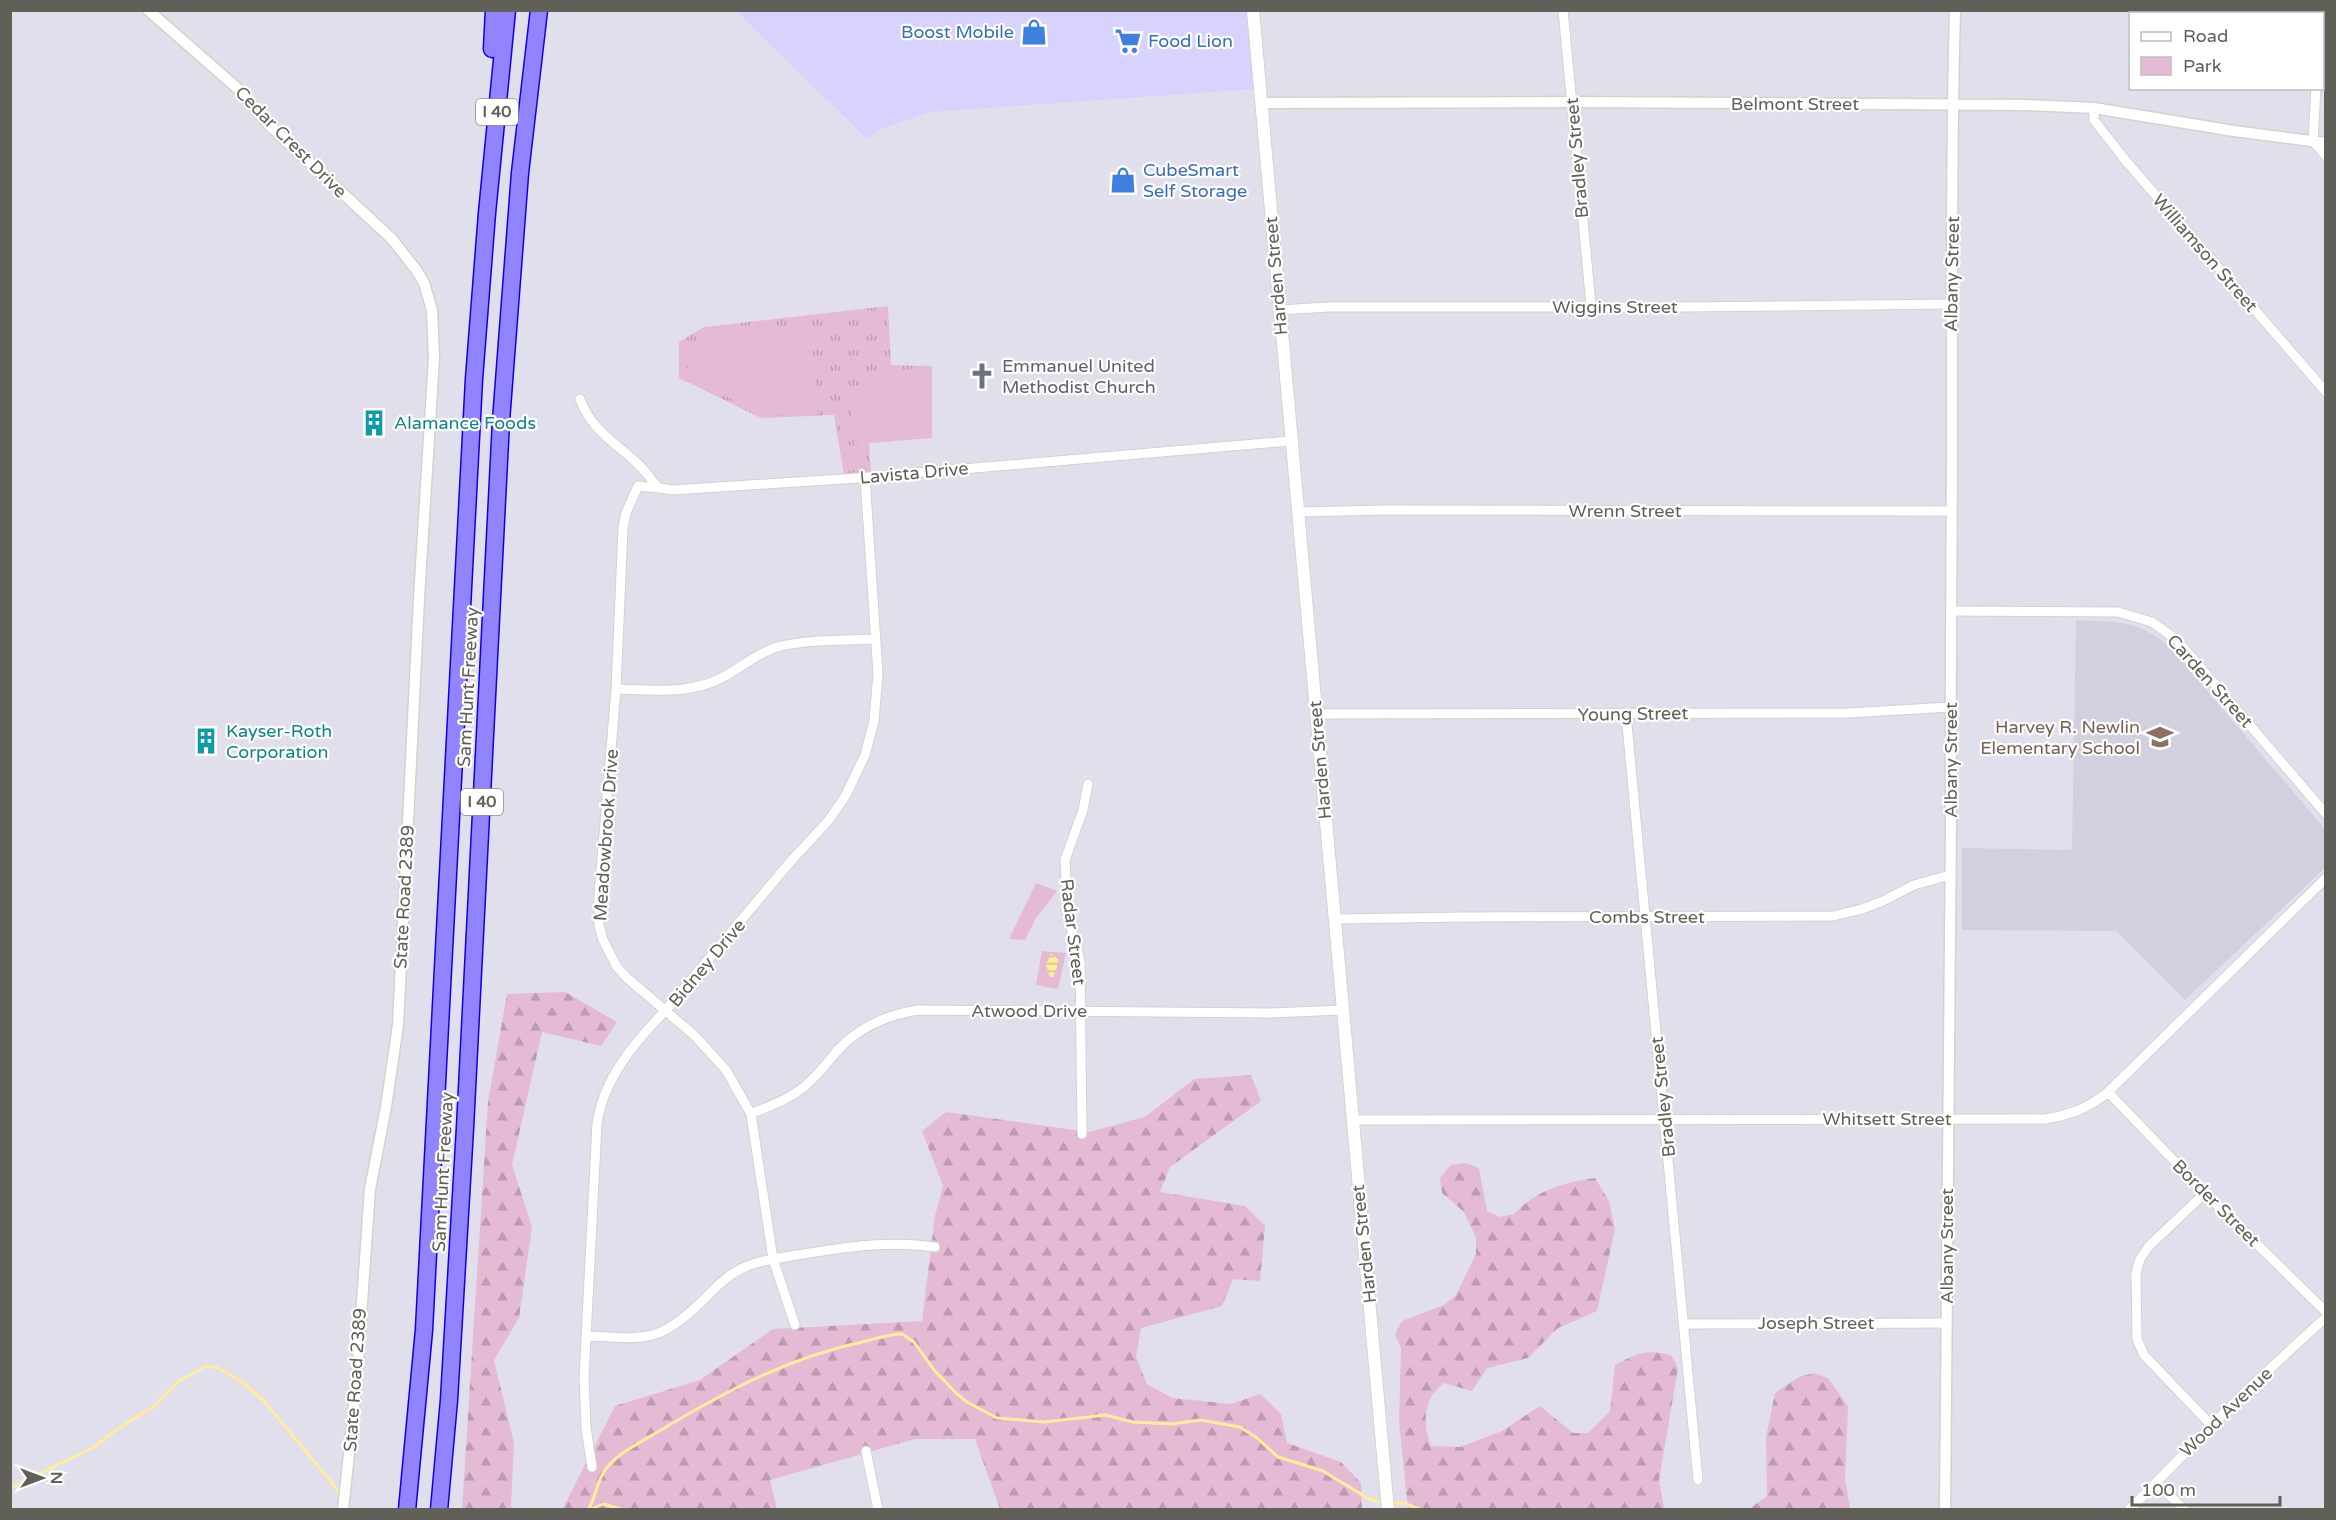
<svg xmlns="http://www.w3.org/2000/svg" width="2336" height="1520" viewBox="0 0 2336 1520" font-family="'Varela Round',sans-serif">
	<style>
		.commercial { fill: #d8d2ff }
		.education { fill: #d2d0de }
		.grass { fill: url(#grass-tufts) }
		.forest { fill: url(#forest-firs) }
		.park { fill: #e5bad5 }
		.water { fill: url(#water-rules) }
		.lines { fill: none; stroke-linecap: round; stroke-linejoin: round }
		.stream { stroke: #ffec9c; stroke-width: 3 }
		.minor-casing { stroke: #d3d3cb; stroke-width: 11 }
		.tertiary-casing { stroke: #d3d3cb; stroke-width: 13 }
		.secondary-casing { stroke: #d4d4ca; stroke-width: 14 }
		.motorway-casing { stroke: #0e00eb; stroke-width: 19 }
		.minor { stroke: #fff; stroke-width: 9 }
		.tertiary { stroke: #fff; stroke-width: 10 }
		.secondary { stroke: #fff; stroke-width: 12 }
		.motorway { stroke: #9283ff; stroke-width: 16 }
		.labels { text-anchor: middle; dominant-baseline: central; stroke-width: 4.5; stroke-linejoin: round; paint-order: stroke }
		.shield { fill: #fff; stroke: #90908a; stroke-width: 1.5 }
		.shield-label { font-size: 16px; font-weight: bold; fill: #616058 }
		.shop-label { font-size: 18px; fill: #366cbe; stroke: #fff; text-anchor: start }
		.street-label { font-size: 18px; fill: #616058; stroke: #fff }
		.worship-label { font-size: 18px; fill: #5b616d; stroke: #fff; text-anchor: start }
		.culture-label { font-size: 18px; fill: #0d838f; stroke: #fff; text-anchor: start }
		.education-label { font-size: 18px; fill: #785e54; stroke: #fff; text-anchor: end }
	</style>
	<defs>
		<pattern id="grass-tufts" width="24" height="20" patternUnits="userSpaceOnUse" patternTransform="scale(1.5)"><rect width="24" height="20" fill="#e5bad5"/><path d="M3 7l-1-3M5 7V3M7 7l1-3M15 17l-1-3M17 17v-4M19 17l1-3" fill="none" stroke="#bd9bb0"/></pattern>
		<pattern id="forest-firs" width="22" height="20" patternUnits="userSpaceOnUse" patternTransform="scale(1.5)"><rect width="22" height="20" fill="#e5bad5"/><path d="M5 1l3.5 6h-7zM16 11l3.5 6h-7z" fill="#bd9bb0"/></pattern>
		<pattern id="water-rules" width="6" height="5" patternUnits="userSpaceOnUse" patternTransform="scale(1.5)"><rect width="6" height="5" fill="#ffec9c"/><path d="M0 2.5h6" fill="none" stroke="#d2c382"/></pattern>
	</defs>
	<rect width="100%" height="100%" fill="#e1dfec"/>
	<path class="commercial" d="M 736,11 L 1247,11 L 1255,89 L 930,112 L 878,130 L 867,139 Z"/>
	<path class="education" d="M 2076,620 L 2117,622 L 2136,626 L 2152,634 L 2168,645 L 2325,829 L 2325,868 L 2185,1000 L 2116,931 L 1962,930 L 1962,848 L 2072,850 Z"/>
	<path class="grass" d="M 888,306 L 891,365 L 932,366 L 932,438 L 869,443 L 871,474 L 844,475 L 834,415 L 761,418 L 679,378 L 679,342 L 704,327 Z"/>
	<path class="forest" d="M 565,992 L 617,1022 L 601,1046 L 542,1032 L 512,1165 L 532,1227 L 519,1318 L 494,1360 L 514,1443 L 511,1507 L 521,1509 L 462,1509 L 488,1102 L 507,994 Z
		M 1251,1075 L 1261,1101 L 1170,1167 L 1160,1192 L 1245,1206 L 1265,1226 L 1260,1281 L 1233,1279 L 1222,1306 L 1141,1328 L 1136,1357 L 1147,1384 L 1172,1398 L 1231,1404 L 1260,1394 L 1281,1414 L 1287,1443 L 1341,1462 L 1361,1483 L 1362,1509 L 1000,1509 L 975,1439 L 915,1439 L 770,1480 L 777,1509 L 562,1510 L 615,1406 L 700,1380 L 773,1329 L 922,1321 L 935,1216 L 943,1186 L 922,1131 L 946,1112 L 1089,1132 L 1145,1117 L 1194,1079 Z
		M 1465,1163 L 1479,1168 L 1487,1211 L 1500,1217 L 1514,1214 C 1535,1191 1564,1182 1595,1178 L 1609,1201 L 1615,1229 L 1597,1311 L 1558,1328 L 1528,1358 L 1487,1368 L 1472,1391 L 1444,1383 C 1423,1398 1422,1424 1431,1446 L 1460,1447 L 1502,1431 L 1540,1406 L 1573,1433 L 1588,1433 L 1610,1411 L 1615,1365 C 1639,1353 1644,1349 1671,1355 L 1678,1368 L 1659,1480 L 1664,1508 L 1698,1509 L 1408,1509 L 1399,1422 L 1401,1348 L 1395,1335 L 1402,1321 L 1444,1305 L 1456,1295 L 1476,1254 L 1476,1238 L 1464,1212 L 1442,1193 L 1440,1178 L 1451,1165 Z
		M 1814,1373 L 1828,1378 L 1848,1406 L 1845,1480 L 1850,1508 L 1865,1509 L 1749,1509 L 1767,1496 L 1766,1437 L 1775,1393 L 1799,1377 Z"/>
	<path class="park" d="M 810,327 L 818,414 C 762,423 733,399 687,374 L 689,345 L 705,335 Z
		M 885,369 L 932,370 L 930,437 L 854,445 L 851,401 L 865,381 Z
		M 1036,883 L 1057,891 L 1036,918 L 1025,940 L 1009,939 Z
		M 1042,951 L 1066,953 L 1058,989 L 1036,985 Z"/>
	<path class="water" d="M 1051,953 L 1058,959 L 1057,967 L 1053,977 L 1050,977 L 1046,965 Z"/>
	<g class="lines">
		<path class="stream" d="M 10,1488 L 94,1447 L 116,1430 L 156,1405 L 179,1381 L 206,1366 L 216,1367 L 241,1381 L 262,1399 L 333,1484 L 341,1497
			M 1391,1503 L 1404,1503 L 1421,1510
			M 588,1510 C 597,1495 597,1478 609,1465 C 624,1449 647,1439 666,1427 C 728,1390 791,1357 862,1342 C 875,1339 889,1334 902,1334 L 914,1342 L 934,1370 L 957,1394 L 967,1402 L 997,1418 L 1044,1422 L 1105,1415 L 1133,1422 L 1172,1424 L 1200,1420 L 1240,1427 L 1257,1438 L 1278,1457 L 1323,1471 L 1369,1499 L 1385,1503
			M 590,1510 L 603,1504 L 624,1510"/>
		<g class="minor-casing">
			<path id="minor" d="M 1563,10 L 1591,305
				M 2322,27 L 2326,11
				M 2316,88 L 2313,141 L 2326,156
				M 2094,108 L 2094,120 L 2126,161 L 2326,392
				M 1280,310 L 1328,307 L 1683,307 L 1951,304
				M 580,399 C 592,432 617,443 640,466 C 647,473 652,481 659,488 L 673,490 L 858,478 L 1290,441
				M 659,488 L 638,486 L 626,513 L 623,528 L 616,689 L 599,895 L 599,925 L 603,940 L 617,967 L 627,978 L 694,1035 L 726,1070 L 751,1114 L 773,1259 L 795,1325
				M 1299,512 L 1385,510 L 1951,511
				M 1953,611 L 2118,612 L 2152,622 L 2177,640 L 2326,814
				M 616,689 C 653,690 692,695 725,676 C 743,666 758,653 777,647 C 808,639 843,641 874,639
				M 1316,714 L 1848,713 L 1950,707
				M 1626,714 L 1698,1480
				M 1335,919 L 1466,917 L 1833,916 L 1862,909 L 1883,901 L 1914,885 L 1950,875
				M 2108,1092 L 2205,1193 L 2326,1312
				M 751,1114 C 769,1106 788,1100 804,1087 C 817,1076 827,1063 838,1050 C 860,1026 887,1015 918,1010 L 1271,1013 L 1342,1010
				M 1354,1120 L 2045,1119 C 2070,1115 2089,1108 2108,1092 L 2326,878
				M 1082,1134 L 1080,961 L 1068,916 L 1065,860 L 1083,810 L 1088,784
				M 2205,1193 L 2149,1246 L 2140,1259 L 2136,1273 L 2137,1339 L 2144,1355 L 2212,1426
				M 1685,1324 L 1947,1323
				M 587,1336 C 641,1338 657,1345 699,1304 C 711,1293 722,1279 737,1271 C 756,1260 781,1258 803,1254 C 847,1247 891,1240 935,1247
				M 866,1451 L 878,1510
				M 592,1467 L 586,1428 L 584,1377 L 597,1124 C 603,1079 635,1042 665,1011 L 790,862 L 829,820 L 846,795 L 865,755 L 874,721 L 878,674 L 865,477
				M 2156,1483 L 2185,1510
				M 2129,1510 L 2249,1388 L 2326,1317"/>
		</g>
		<g class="tertiary-casing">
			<path id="tertiary" d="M 148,10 L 237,88 L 270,126 L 392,239 L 417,271 L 424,283 L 432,310 L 434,358 L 419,598 L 398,1025 L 386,1107 L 370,1189 L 356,1387 L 343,1510
				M 1262,103 L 1573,102 L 2026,105 L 2094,108 L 2234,131 L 2326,143
				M 1945,1510 L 1951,821 C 1950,686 1952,552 1952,418 C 1952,282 1951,146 1955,10"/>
		</g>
		<g class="secondary-casing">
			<path id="secondary" d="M 1253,10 L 1388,1510"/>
		</g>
		<g class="motorway-casing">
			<path id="motorway" d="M 492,49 L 494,10
				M 407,1510 L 424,1330 L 474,379 L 487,213 L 507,10
				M 439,1510 L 449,1400 L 465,1128 L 501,421 L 520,173 L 539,10"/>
		</g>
		<use href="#minor" class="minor"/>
		<use href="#tertiary" class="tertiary"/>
		<use href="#secondary" class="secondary"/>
		<use href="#motorway" class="motorway"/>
	</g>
	<defs>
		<g id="shop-bare" transform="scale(2.07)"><path d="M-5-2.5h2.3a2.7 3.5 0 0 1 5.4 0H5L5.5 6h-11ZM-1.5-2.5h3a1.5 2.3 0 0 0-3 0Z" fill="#3f7fe0" stroke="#fff" stroke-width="2.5" paint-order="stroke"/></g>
		<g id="supermarket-bare" transform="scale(2.07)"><path d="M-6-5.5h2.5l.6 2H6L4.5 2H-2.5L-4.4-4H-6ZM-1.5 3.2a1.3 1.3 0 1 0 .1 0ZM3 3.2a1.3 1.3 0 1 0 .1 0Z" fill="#3f7fe0" stroke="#fff" stroke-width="2.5" paint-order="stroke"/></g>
		<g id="church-bare" transform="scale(2.07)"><path d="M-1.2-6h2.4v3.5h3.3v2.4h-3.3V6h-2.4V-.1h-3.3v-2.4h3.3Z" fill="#6b7280" stroke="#fff" stroke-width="2.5" paint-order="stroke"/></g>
		<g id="building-bare" transform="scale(2.07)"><path d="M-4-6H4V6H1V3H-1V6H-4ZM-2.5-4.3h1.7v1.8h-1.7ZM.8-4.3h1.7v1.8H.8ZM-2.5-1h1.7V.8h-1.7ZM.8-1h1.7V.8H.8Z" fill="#0f9aa8" stroke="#fff" stroke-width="2.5" paint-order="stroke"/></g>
		<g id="school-bare" transform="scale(2.07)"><path d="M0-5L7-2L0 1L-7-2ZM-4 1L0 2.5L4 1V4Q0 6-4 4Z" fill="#8d6e63" stroke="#fff" stroke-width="2.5" paint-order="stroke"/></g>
	</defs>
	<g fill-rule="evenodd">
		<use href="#shop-bare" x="1034" y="32"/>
		<use href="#supermarket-bare" x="1128" y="41"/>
		<use href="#shop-bare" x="1123" y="180"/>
		<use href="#church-bare" x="982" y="376"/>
		<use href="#building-bare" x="374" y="423"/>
		<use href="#school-bare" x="2160" y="737"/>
		<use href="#building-bare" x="206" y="741"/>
	</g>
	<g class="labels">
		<g class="shield">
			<rect x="476" y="99" width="42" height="26" rx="4.5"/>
			<rect x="461" y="789" width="42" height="26" rx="4.5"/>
		</g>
		<g class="shield-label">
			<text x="497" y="112">I 40</text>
			<text x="482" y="802">I 40</text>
		</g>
		<g class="shop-label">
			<text x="1014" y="32" text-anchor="end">Boost Mobile</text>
			<text x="1148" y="41">Food Lion</text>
			<text x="1143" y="170">CubeSmart<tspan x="1143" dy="21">Self Storage</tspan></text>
		</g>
		<g class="street-label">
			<text x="1795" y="104">Belmont Street</text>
			<text transform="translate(291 142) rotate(45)">Cedar Crest Drive</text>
			<text transform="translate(1577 158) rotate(-95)">Bradley Street</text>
			<text transform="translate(2205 253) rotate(49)">Williamson Street</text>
			<text transform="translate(1952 274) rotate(-89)">Albany Street</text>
			<text transform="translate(1276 276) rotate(-95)">Harden Street</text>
			<text x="1615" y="307">Wiggins Street</text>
			<text transform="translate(914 473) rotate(-5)">Lavista Drive</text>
			<text x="1625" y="511">Wrenn Street</text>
			<text transform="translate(2210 681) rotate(48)">Carden Street</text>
			<text transform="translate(468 687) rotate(-87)">Sam Hunt Freeway</text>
			<text transform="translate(1633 714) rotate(-1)">Young Street</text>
			<text transform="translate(1320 760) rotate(-95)">Harden Street</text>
			<text transform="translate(1951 760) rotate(-90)">Albany Street</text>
			<text transform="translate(606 835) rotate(-86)">Meadowbrook Drive</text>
			<text transform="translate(404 897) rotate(-87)">State Road 2389</text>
			<text x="1647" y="917">Combs Street</text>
			<text transform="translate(1073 932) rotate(83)">Radar Street</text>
			<text transform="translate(707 963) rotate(-50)">Bidney Drive</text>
			<text x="1029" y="1011">Atwood Drive</text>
			<text transform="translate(1663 1097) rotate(-96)">Bradley Street</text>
			<text x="1887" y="1119">Whitsett Street</text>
			<text transform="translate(443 1172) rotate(-87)">Sam Hunt Freeway</text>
			<text transform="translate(2216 1203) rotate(45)">Border Street</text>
			<text transform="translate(1364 1244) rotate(-96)">Harden Street</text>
			<text transform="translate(1947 1246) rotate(-90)">Albany Street</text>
			<text x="1816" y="1323">Joseph Street</text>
			<text transform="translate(355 1380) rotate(-86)">State Road 2389</text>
			<text transform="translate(2226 1412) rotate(-44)">Wood Avenue</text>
		</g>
		<g class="worship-label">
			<text x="1002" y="366">Emmanuel United<tspan x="1002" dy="21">Methodist Church</tspan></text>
		</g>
		<g class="culture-label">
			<text x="394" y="423">Alamance Foods</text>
			<text x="226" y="731">Kayser-Roth<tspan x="226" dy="21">Corporation</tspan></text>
		</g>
		<g class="education-label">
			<text x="2140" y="727">Harvey R. Newlin<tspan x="2140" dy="21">Elementary School</tspan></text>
		</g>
	</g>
	<rect width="2336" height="1520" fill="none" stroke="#616058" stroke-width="24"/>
	<rect x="2129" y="12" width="195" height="78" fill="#ffffff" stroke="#c0bfbc" stroke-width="1.5"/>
	<rect x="2141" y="32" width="30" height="9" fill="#ffffff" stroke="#c0bfbc" stroke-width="1.5"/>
	<text x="2183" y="42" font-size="18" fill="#616058">Road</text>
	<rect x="2141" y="57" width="30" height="18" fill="#e5bad5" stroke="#c0bfbc" stroke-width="1.5"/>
	<text x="2183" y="72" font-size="18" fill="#616058">Park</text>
	<g transform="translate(42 1478) rotate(90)" stroke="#ffffff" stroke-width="4.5" paint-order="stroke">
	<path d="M0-4.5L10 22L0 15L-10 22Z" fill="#616058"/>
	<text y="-9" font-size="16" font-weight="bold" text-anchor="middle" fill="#616058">N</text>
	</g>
	<path d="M2132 1496v9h148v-9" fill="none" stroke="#616058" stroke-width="3"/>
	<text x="2141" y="1496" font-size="18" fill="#616058" stroke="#ffffff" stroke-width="4.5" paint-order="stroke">100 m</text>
</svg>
